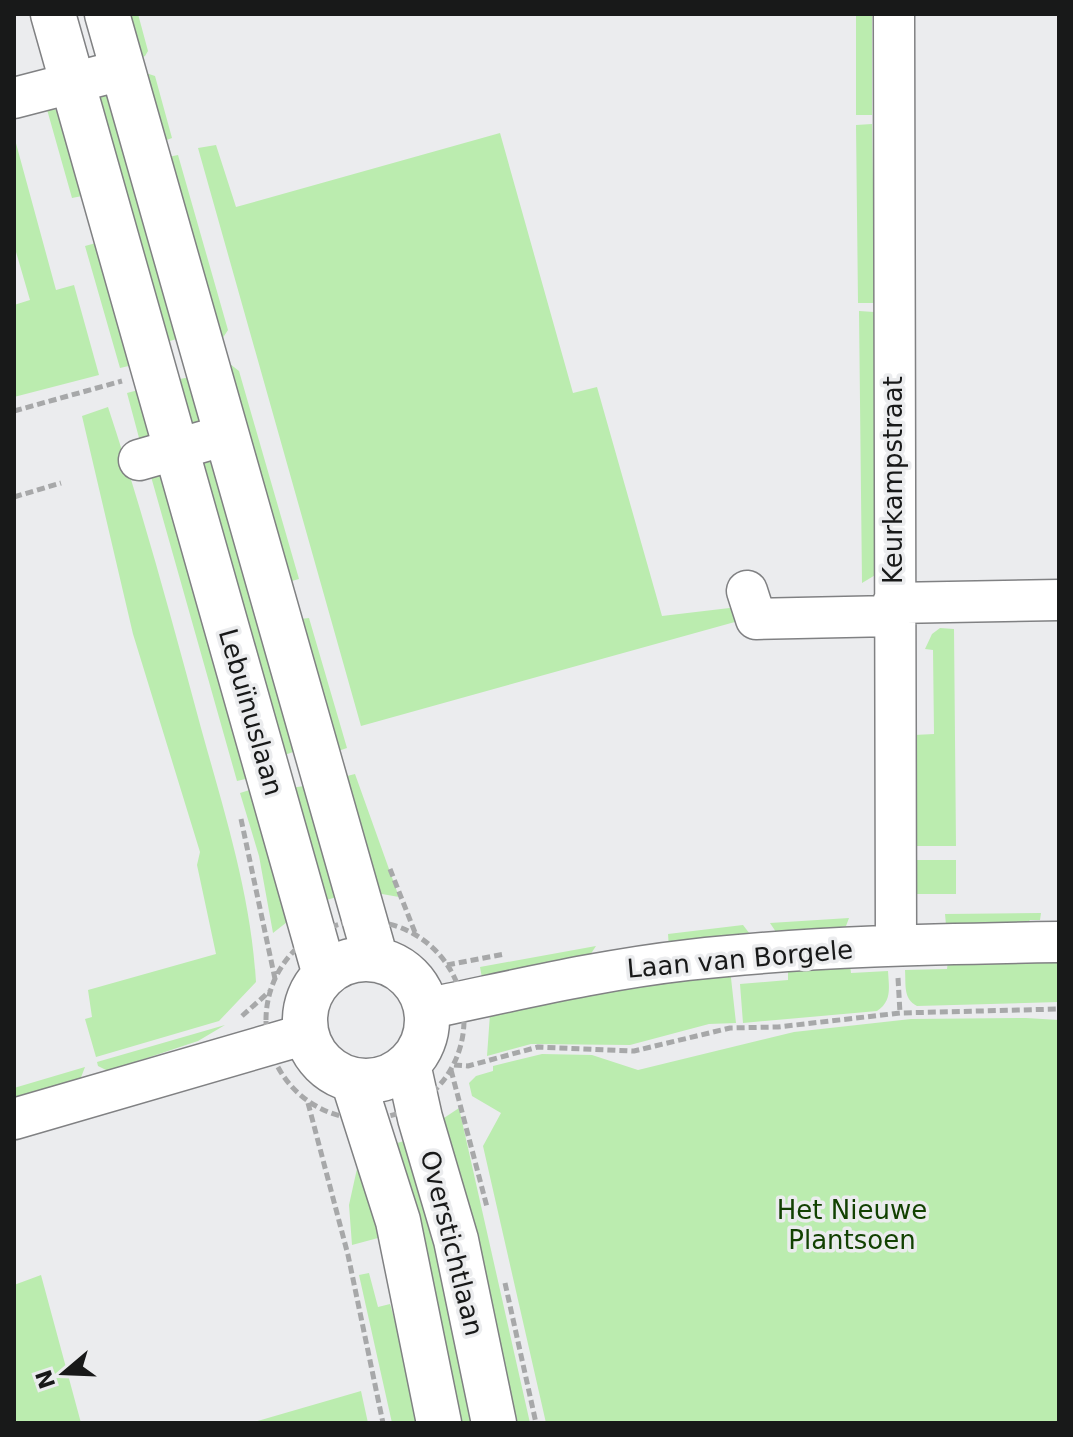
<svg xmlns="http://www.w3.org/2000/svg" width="1073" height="1437" viewBox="0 0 1073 1437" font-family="'DejaVu Sans',sans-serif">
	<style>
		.green { fill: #bbecaf }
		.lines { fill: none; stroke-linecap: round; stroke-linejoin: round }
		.minor-casing { stroke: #808183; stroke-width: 43 }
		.major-casing { stroke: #808183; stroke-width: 47 }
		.path { stroke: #a7a8a9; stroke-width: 5; stroke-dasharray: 8 4; stroke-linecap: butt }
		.minor { stroke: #fff; stroke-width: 40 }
		.major { stroke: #fff; stroke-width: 44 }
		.labels { text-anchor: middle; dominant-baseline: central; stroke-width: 7; stroke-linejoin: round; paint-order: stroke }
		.street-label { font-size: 26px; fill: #181919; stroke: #ebecee }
		.park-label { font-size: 26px; fill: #124102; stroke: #ebecee }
	</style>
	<rect width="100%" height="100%" fill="#ebecee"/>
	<path class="green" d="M 138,14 L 148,51 L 145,56 L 129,62 L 116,19 Z
		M 856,14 L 872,14 L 872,115 L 856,115 Z
		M 149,74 L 155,76 L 172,138 L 164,141 L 133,78 Z
		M 108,90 L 187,336 L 156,345 L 93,96 Z
		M 46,106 L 65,114 L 82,196 L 72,198 Z
		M 872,124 L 875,303 L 858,303 L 856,125 Z
		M 500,133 L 573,393 L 597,387 L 662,616 L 738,607 L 742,620 L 361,726 L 198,148 L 216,145 L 236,207 Z
		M 14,136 L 56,290 L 74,285 L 99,375 L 14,397 L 14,305 L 30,300 L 14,245 Z
		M 178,155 L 228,330 L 222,339 L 168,157 Z
		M 96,243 L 133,365 L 120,368 L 85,246 Z
		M 859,311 L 874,312 L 877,574 L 862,583 Z
		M 230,364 L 239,371 L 299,579 L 288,582 L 221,366 Z
		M 195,376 L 212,421 L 183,438 L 175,380 Z
		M 142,389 L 160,434 L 142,449 L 127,393 Z
		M 108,407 C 143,513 172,620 201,728 C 224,811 251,895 256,982 L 219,1021 L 96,1057 L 85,1019 L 92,1017 L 88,990 L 216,954 L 197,865 L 200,852 L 133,634 L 82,416 Z
		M 210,449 L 302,740 L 293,752 L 282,756 L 187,455 Z
		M 150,473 L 169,475 L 258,776 L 237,781 Z
		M 309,618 L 347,748 L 338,751 L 300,619 Z
		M 940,628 L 954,629 L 956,846 L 914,846 L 914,735 L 934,734 L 933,650 L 925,649 L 932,634 Z
		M 355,774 L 399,897 L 365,891 L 343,777 Z
		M 262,786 L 296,915 L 273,933 L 259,856 L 240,793 Z
		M 304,786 L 313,789 L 346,894 L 314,904 L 291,788 Z
		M 915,860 L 956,860 L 956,894 L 917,894 Z
		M 1041,913 L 1040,920 L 1030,920 L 1022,929 L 946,925 L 945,914 Z
		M 849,918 L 846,926 L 818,932 L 776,932 L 770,923 Z
		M 743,925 L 753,938 L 669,948 L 668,934 Z
		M 596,946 L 590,955 L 482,978 L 480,967 Z
		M 1059,956 L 1059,1002 L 917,1006 C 903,999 906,985 905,970 L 947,969 L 948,961 Z
		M 788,964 L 850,964 L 851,973 L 888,971 C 889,988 892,1001 877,1011 L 743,1023 L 740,984 L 788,980 Z
		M 730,969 L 736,1023 L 709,1024 L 630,1045 L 531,1044 L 487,1056 L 490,1014 Z
		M 1026,1018 L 1059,1020 L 1059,1423 L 546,1423 L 483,1146 L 501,1113 L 472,1096 L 469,1083 L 476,1076 L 493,1071 L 493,1066 L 542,1054 L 592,1055 L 638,1070 L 794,1032 L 911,1019 Z
		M 225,1025 L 198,1041 L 108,1071 L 98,1066 L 97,1062 Z
		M 85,1067 L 80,1080 L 14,1098 L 14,1088 Z
		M 459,1108 L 530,1423 L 505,1423 L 426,1130 Z
		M 414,1138 L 486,1423 L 448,1423 L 384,1147 Z
		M 360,1155 L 372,1175 L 378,1238 L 352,1245 L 349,1205 Z
		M 369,1273 L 378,1307 L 390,1304 L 397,1328 L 414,1345 L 428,1423 L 392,1423 L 359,1275 Z
		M 41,1275 L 81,1423 L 14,1423 L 14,1285 Z
		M 361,1391 L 368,1423 L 251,1423 L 261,1420 Z"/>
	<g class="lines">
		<g class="minor-casing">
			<path id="minor" d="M 894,14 L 896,945
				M 14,98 L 122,70
				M 139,460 L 226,435
				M 747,591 L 756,619 L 893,616
				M 893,603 L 1059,600
				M 425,1009 C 513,991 599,970 688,960 C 812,946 935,944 1059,942
				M 14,1119 L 306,1034"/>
		</g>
		<g class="major-casing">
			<path id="major" d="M 53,14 L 325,975
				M 107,14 L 376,960
				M305 1020a61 61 0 1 1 122 0a61 61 0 1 1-122 0Z
				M 408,1064 L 420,1118 L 456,1240 L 494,1423
				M 353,1080 L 398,1221 L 439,1423"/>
		</g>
		<path class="path" d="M 14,411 L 122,381
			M 14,497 L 61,483
			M 241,819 L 275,979
			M 390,869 L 416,935
			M266 1020a99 99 0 1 1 198 0a99 99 0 1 1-198 0Z
			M 447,965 L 505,954
			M 898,978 L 900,1013
			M 242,1016 L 270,991
			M 454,1065 L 468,1066 L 538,1047 L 634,1051 L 730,1028 L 778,1027 L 900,1013 L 1059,1009
			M 451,1070 L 487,1207
			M 308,1103 L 348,1255 L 383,1423
			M 505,1283 L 536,1423"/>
		<use href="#minor" class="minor"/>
		<use href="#major" class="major"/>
	</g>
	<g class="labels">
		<g class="street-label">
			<text transform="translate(893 480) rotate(-90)">Keurkampstraat</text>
			<text transform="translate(251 712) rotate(74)">Lebuïnuslaan</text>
			<text transform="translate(740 959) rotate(-5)">Laan van Borgele</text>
			<text transform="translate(452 1243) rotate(76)">Overstichtlaan</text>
		</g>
		<g class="park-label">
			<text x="852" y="1210">Het Nieuwe<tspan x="852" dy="30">Plantsoen</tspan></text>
		</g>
	</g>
	<rect width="1073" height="1437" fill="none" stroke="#181919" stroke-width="32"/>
	<g transform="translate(64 1373) rotate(251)" stroke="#ebecee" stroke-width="6" paint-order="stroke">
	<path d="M0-6L14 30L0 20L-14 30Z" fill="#181919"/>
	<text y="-12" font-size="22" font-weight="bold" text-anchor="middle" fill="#181919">N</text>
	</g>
</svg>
